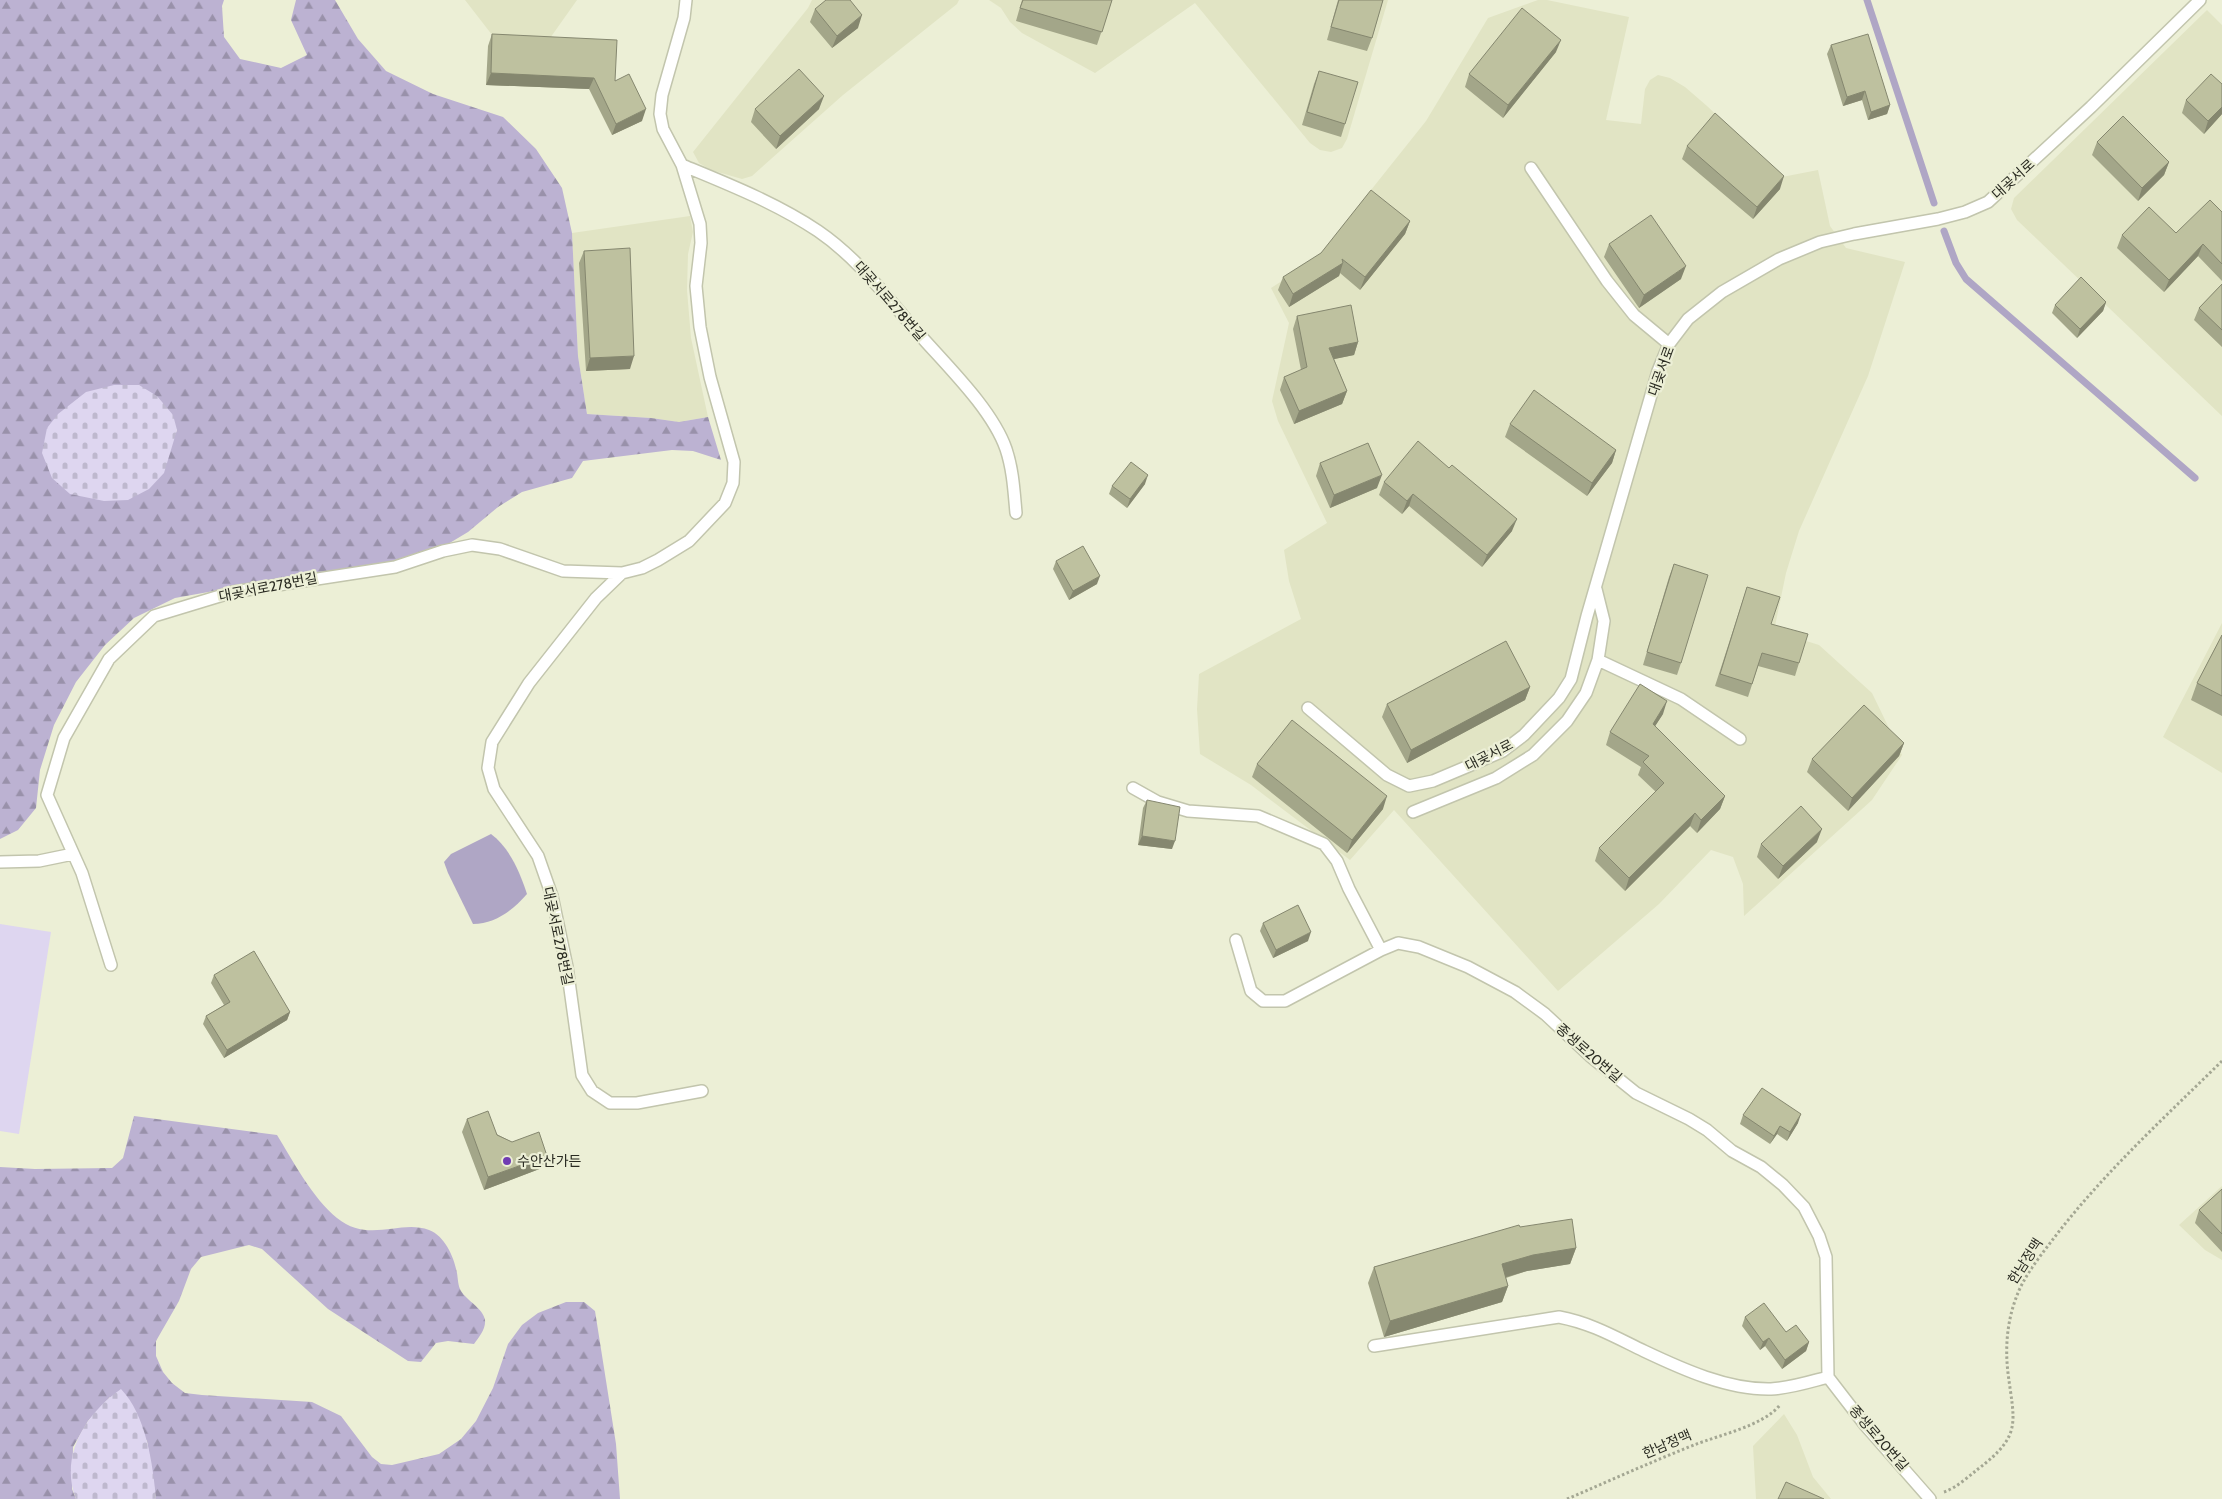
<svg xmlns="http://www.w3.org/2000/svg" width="2222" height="1499" viewBox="0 0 2222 1499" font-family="Cabin,'Noto Sans KR',sans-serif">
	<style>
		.built { fill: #e1e4c4 }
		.grass { fill: #ded6f0 }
		.forest { fill: url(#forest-firs); fill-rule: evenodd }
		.cemetery { fill: url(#cemetery-stones) }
		.water { fill: #afa6c5 }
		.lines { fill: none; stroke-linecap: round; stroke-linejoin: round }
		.stream { stroke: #afa6c5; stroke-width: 7 }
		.lane-casing { stroke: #c2c5ad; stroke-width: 14 }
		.path { stroke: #a4a793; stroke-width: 3; stroke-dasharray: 2.5 2.5; stroke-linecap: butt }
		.lane { stroke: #fff; stroke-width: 11 }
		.wall { fill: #a3a689 }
		.shaded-wall { fill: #85876f }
		.building { fill: #bec19f; stroke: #85876f }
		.poi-dot { fill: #703cb3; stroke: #ecefd6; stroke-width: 2 }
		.labels { text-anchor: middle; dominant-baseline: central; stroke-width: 4.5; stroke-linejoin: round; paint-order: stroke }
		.street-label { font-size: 14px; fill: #292a21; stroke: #ecefd6 }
		.poi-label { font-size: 14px; fill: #292a21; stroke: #ecefd6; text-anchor: start }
	</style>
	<defs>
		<pattern id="forest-firs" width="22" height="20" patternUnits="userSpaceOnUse" patternTransform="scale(1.25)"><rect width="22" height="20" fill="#bcb2d2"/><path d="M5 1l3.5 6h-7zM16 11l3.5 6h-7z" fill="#9991aa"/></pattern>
		<pattern id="cemetery-stones" width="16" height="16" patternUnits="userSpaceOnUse" patternTransform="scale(1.25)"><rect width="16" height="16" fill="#ded6f0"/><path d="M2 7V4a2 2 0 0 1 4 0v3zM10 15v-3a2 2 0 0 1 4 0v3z" fill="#beb8ce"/></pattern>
	</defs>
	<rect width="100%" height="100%" fill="#ecefd6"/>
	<path class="built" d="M 465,0 L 577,0 L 548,41 L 496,40 Z
		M 812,0 L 959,0 L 957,4 L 843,95 L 752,176 L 742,179 L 711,170 L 699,163 L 693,152 L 808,8 Z
		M 989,0 L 1388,0 L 1347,139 L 1342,148 L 1331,152 L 1320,150 L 1310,143 L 1195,3 L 1095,73 L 1022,33 L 1010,22 L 1001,8 Z
		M 1538,0 L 1547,0 L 1629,17 L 1606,120 L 1641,124 L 1645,89 L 1650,80 L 1658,75 L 1670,78 L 1685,87 L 1707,106 L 1782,177 L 1818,170 L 1830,226 L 1846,248 L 1905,262 L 1868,376 L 1799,531 L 1786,573 L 1774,631 L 1819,645 L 1872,693 L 1902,755 L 1872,800 L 1744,916 L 1743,884 L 1733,857 L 1711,850 L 1659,904 L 1558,991 L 1394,810 L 1350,860 L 1251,785 L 1200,754 L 1197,709 L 1199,674 L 1301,619 L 1289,581 L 1284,550 L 1327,523 L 1278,421 L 1272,401 L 1289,323 L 1271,288 L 1316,259 L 1426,121 L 1488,18 Z
		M 2207,10 L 2222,25 L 2222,416 L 2017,220 L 2011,209 L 2014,198 Z
		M 690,216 L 693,232 L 688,254 L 687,290 L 691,338 L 708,417 L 679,422 L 651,418 L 587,414 L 578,356 L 572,233 Z
		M 2222,623 L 2222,773 L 2163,737 Z
		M 2222,1186 L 2222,1260 L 2205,1250 L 2179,1225 Z
		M 1784,1414 L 1797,1435 L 1813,1477 L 1831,1499 L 1756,1499 L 1753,1446 Z"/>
	<path class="grass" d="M 0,924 L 51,932 L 19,1134 L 0,1131 Z"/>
	<path class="forest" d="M 0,0 L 224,0 L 222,6 L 224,37 L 240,59 L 281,68 L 307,55 L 291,20 L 296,0 L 335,0 L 358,39 L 386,71 L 433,94 L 503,117 L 536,149 L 562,188 L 572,233 L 578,356 L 587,414 L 651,418 L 679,422 L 708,417 L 721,460 L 693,451 L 672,450 L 583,461 L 572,478 L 522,492 L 498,507 L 468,532 L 438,550 L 406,564 L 225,589 L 175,598 L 134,618 L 105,645 L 76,682 L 54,725 L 40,770 L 36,808 L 18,830 L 0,839 ZM 139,385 L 177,430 L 170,447 Z
		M 134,1116 L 277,1135 C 293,1161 313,1199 337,1218 C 369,1244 400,1219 429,1230 C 445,1236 454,1257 457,1273 C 458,1279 458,1286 461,1291 C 467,1301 483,1308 485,1320 C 486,1329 479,1337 474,1344 L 448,1341 L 436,1343 L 421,1362 L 408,1361 L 328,1309 L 262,1249 L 249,1245 L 201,1257 L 191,1269 L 179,1301 L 156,1341 L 156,1356 L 163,1372 L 172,1383 L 185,1393 L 202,1395 L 312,1402 L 341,1416 L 372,1457 L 381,1464 L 392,1465 L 439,1454 L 461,1439 L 476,1421 L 493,1388 L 508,1344 L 522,1325 L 538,1313 L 566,1302 L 584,1302 L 595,1311 L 616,1444 L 620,1499 L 156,1499 L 147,1441 L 110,1397 L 88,1421 L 73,1447 L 72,1489 L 76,1499 L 0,1499 L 0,1167 L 35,1169 L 112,1168 L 123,1158 Z"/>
	<path class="cemetery" d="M 114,385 L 139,385 L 157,396 L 173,415 L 177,430 L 164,473 L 149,489 L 128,500 L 104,501 L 70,494 L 52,478 L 42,453 L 47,428 L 58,414 L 86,392 Z
		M 121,1389 C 146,1415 153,1464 156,1499 L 76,1499 C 59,1456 86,1413 121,1389 Z"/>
	<path class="water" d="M 491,834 C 510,848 520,873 527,894 C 513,910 495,924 473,924 L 448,873 L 444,862 L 451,854 Z"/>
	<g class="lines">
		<path class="stream" d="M 1867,0 L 1934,203
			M 1944,231 L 1956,263 L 1966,279 L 2195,478"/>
		<g class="lane-casing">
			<path id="lane" d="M 682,165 C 728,184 776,203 818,231 C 859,259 887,298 919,334 C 947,366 992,409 1006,449 C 1013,470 1014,491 1016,513
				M 1531,168 L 1607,281 L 1634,315 L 1669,344
				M 622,573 L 596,598 L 529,683 L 492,742 L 488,768 L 494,789 L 538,856 L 552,896 L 567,967 L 582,1075 L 592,1091 L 610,1103 L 637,1103 L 702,1091
				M 1598,660 L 1681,699 L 1740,739
				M 1308,708 L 1387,775 L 1409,786 L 1433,781 L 1471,765 L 1503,751 L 1524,735 L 1559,698 L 1571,679 L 1587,616 L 1658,371 L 1669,344 L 1688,319 L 1722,292 L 1779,259 L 1820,242 L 1854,234 L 1938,219 L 1965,212 L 1988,202 L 2091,107 L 2200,0
				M 1133,788 L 1158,802 L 1188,811 L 1258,816 L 1324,844 L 1337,861 L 1349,889 L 1381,950
				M 1413,812 L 1496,778 L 1533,755 L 1567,721 L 1586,693 L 1598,660 L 1604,621 L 1596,589
				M 0,862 L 39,861 L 73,854
				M 1236,940 L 1251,991 L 1263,1001 L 1285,1001 L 1381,950 L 1398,943 L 1419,947 L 1468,967 L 1515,992 L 1545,1014 L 1590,1056 L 1636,1093 L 1689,1119 L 1707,1130 L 1732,1151 L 1761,1167 L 1783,1185 L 1804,1207 L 1819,1236 L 1826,1257 L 1828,1377 L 1865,1425 L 1930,1499
				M 111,965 L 82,873 L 47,795 L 64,738 L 109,659 L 154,616 L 233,592 L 395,567 L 443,551 L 472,545 L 500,549 L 563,571 L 622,573 L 642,568 L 658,560 L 689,541 L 725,503 L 733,483 L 734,462 L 710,377 L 700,327 L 696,286 L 701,243 L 700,224 L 682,165 L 663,129 L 660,114 L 662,95 L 684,18 L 686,0
				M 1374,1346 L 1559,1317 C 1591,1323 1615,1337 1644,1351 C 1682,1369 1728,1390 1771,1389 C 1791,1388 1809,1382 1828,1377"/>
		</g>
		<path class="path" d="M 1944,1492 C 1956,1488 1968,1477 1978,1469 C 2023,1435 2014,1422 2008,1373 C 2005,1348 2007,1322 2016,1298 C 2024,1275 2042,1254 2057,1234 C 2106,1171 2165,1117 2222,1061
			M 1567,1499 C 1609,1481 1651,1462 1694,1445 C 1719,1435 1763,1426 1780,1405"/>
		<use href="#lane" class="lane"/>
	</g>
	<path class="wall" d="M 1022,0 L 1112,0 L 1097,45 L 1016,21 Z
		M 1338,0 L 1383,0 L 1372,38 L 1367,51 L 1327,40 Z
		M 815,9 L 858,28 L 832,48 L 810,22 Z
		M 492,34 L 615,81 L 642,121 L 612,135 L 589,89 L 486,85 L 488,46 Z
		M 1831,45 L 1890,105 L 1887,114 L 1868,120 L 1862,100 L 1843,106 L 1827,54 Z
		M 1556,52 L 1503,118 L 1465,87 L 1469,74 Z
		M 1319,71 L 1345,124 L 1341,137 L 1302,125 L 1314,84 Z
		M 2222,84 L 2222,114 L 2204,134 L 2182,113 L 2186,100 Z
		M 755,109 L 819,109 L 776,149 L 751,122 Z
		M 2097,142 L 2169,162 L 2164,175 L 2138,201 L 2092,155 Z
		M 1687,146 L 1780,189 L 1753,219 L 1682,159 Z
		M 2222,212 L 2222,281 L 2198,256 L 2164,292 L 2117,248 L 2122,235 L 2176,233 Z
		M 1410,221 L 1405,234 L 1360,290 L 1340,273 L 1339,276 L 1289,307 L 1278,290 L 1283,277 Z
		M 1609,244 L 1681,279 L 1639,308 L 1604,257 Z
		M 584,251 L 630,369 L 586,371 L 579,263 Z
		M 2222,284 L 2222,347 L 2194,320 L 2199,308 Z
		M 2106,302 L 2103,311 L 2077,338 L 2052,313 L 2055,305 Z
		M 1297,316 L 1358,342 L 1354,355 L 1334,359 L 1347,391 L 1342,404 L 1294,424 L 1280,390 L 1284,377 L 1301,370 L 1293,329 Z
		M 1510,424 L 1616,450 L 1612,463 L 1587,496 L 1505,437 Z
		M 1320,463 L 1377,488 L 1330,508 L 1316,476 Z
		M 1384,482 L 1512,531 L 1482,567 L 1409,506 L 1402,514 L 1379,495 Z
		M 1145,484 L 1127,508 L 1109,494 L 1112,486 Z
		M 1056,561 L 1097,584 L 1069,600 L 1053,569 Z
		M 1674,564 L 1681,663 L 1677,675 L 1643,665 L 1669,577 Z
		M 1747,587 L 1771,624 L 1799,663 L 1795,676 L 1758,666 L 1748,697 L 1715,686 Z
		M 2222,635 L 2222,716 L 2191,700 L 2197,683 Z
		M 1530,687 L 1525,700 L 1407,763 L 1382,717 L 1387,704 Z
		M 1663,714 L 1655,726 L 1725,796 L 1720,809 L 1697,833 L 1690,826 L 1625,891 L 1595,861 L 1599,848 L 1656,792 L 1638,775 L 1641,767 L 1606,745 L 1610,732 Z
		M 1904,743 L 1899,756 L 1848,811 L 1807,772 L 1812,759 Z
		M 1257,764 L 1383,809 L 1347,853 L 1252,777 Z
		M 1147,800 L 1172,849 L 1138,845 L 1143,808 Z
		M 1817,842 L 1778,879 L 1757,857 L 1761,844 Z
		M 1263,923 L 1308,941 L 1273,958 L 1260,931 Z
		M 214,975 L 290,1012 L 287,1020 L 224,1058 L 203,1024 L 206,1016 L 224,1005 L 211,983 Z
		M 1743,1115 L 1798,1123 L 1787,1141 L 1777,1134 L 1770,1144 L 1740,1124 Z
		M 467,1119 L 512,1142 L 542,1168 L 484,1190 L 462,1132 Z
		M 2222,1189 L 2222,1252 L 2195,1223 L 2199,1210 Z
		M 1520,1227 L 1576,1248 L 1570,1264 L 1527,1271 L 1506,1278 L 1508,1286 L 1502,1302 L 1384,1337 L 1368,1283 L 1374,1267 Z
		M 1745,1317 L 1809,1342 L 1806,1351 L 1782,1369 L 1765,1346 L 1760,1350 L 1742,1326 Z"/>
	<path class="shaded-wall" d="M 862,15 L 858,28 L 832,48 L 837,36 Z
		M 1561,40 L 1556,52 L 1503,118 L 1508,105 Z
		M 491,73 L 594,78 L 589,89 L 486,85 Z
		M 1865,91 L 1862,100 L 1843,106 L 1847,97 Z
		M 824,96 L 819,109 L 776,149 L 780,136 Z
		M 1890,105 L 1887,114 L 1868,120 L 1871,112 Z
		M 2222,107 L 2222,114 L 2204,134 L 2208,121 Z
		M 646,109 L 642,121 L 612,135 L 616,124 Z
		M 2169,162 L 2164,175 L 2138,201 L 2142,188 Z
		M 1784,176 L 1780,189 L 1753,219 L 1757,207 Z
		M 1410,221 L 1405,234 L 1360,290 L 1365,277 Z
		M 2203,244 L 2198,256 L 2164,292 L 2169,280 Z
		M 1343,263 L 1339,276 L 1289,307 L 1293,294 Z
		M 1686,266 L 1681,279 L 1639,308 L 1644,295 Z
		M 2106,302 L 2103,311 L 2077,338 L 2080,329 Z
		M 1358,342 L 1354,355 L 1325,361 L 1329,348 Z
		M 634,356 L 630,369 L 586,371 L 590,358 Z
		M 1347,391 L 1342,404 L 1294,424 L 1299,411 Z
		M 1616,450 L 1612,463 L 1587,496 L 1592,483 Z
		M 1148,475 L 1145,484 L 1127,508 L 1130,499 Z
		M 1382,475 L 1377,488 L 1330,508 L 1334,495 Z
		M 1413,494 L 1409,506 L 1402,514 L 1407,501 Z
		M 1517,519 L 1512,531 L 1482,567 L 1487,555 Z
		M 1100,576 L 1097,584 L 1069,600 L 1073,591 Z
		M 1530,687 L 1525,700 L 1407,763 L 1411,750 Z
		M 1667,701 L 1663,714 L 1648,737 L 1653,724 Z
		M 1904,743 L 1899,756 L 1848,811 L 1852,798 Z
		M 1387,796 L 1383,809 L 1347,853 L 1352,840 Z
		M 1725,796 L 1720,809 L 1697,833 L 1701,820 Z
		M 1695,813 L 1690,826 L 1625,891 L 1629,878 Z
		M 1822,829 L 1817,842 L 1778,879 L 1783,866 Z
		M 1142,836 L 1175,841 L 1172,849 L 1138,845 Z
		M 1311,932 L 1308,941 L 1273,958 L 1276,950 Z
		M 290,1012 L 287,1020 L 224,1058 L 227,1050 Z
		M 1801,1114 L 1798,1123 L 1787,1141 L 1790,1132 Z
		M 1780,1126 L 1777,1134 L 1770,1144 L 1774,1136 Z
		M 547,1156 L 542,1168 L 484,1190 L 488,1177 Z
		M 1576,1248 L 1570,1264 L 1527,1271 L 1496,1280 L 1502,1264 L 1533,1255 Z
		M 1508,1286 L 1502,1302 L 1384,1337 L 1390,1321 Z
		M 1769,1338 L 1765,1346 L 1760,1350 L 1763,1342 Z
		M 1809,1342 L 1806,1351 L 1782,1369 L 1785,1360 Z"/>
	<path class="building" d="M 826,0 L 850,0 L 862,15 L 837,36 L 815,9 Z
		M 1023,0 L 1112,0 L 1102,32 L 1020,8 Z
		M 1339,0 L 1383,0 L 1372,38 L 1331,27 Z
		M 1522,8 L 1561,40 L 1508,105 L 1469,74 Z
		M 492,34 L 617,40 L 615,81 L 629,74 L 646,109 L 616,124 L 594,78 L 491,73 Z
		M 1868,34 L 1890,105 L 1871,112 L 1865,91 L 1847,97 L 1831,45 Z
		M 799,69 L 824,96 L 780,136 L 755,109 Z
		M 1319,71 L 1358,82 L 1345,124 L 1307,112 Z
		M 2211,74 L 2222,84 L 2222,107 L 2208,121 L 2186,100 Z
		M 1715,113 L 1784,176 L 1757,207 L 1687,146 Z
		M 2123,116 L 2169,162 L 2142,188 L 2097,142 Z
		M 1371,190 L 1410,221 L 1365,277 L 1342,259 L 1343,263 L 1293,294 L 1283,277 L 1321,253 Z
		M 2210,200 L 2222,212 L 2222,264 L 2203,244 L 2169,280 L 2122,235 L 2149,207 L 2176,233 Z
		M 1651,215 L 1686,266 L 1644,295 L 1609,244 Z
		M 630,248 L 634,356 L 590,358 L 584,251 Z
		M 2081,277 L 2106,302 L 2080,329 L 2055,305 Z
		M 2222,284 L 2222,330 L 2199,308 Z
		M 1351,305 L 1358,342 L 1329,348 L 1347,391 L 1299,411 L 1284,377 L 1307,367 L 1297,316 Z
		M 1534,390 L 1616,450 L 1592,483 L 1510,424 Z
		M 1418,441 L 1449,468 L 1452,465 L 1517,519 L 1487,555 L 1413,494 L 1407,501 L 1384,482 Z
		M 1368,443 L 1382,475 L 1334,495 L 1320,463 Z
		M 1131,462 L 1148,475 L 1130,499 L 1112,486 Z
		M 1083,546 L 1100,576 L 1073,591 L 1056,561 Z
		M 1674,564 L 1708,575 L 1681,663 L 1647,652 Z
		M 1747,587 L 1780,597 L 1771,624 L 1808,634 L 1799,663 L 1762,653 L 1752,684 L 1720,674 Z
		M 2222,635 L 2222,696 L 2197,683 Z
		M 1506,641 L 1530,687 L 1411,750 L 1387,704 Z
		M 1640,684 L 1667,701 L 1653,724 L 1725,796 L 1701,820 L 1695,813 L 1629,878 L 1599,848 L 1664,783 L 1643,762 L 1649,756 L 1610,732 Z
		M 1864,705 L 1904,743 L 1852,798 L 1812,759 Z
		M 1292,720 L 1387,796 L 1352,840 L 1257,764 Z
		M 1147,800 L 1180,807 L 1175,841 L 1142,836 Z
		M 1801,806 L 1822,829 L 1783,866 L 1761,844 Z
		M 1298,905 L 1311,932 L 1276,950 L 1263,923 Z
		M 254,951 L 290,1012 L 227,1050 L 206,1016 L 230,1002 L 214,975 Z
		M 1762,1088 L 1801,1114 L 1790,1132 L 1780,1126 L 1774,1136 L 1743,1115 Z
		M 488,1111 L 497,1135 L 512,1142 L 539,1132 L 547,1156 L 488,1177 L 467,1119 Z
		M 2222,1189 L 2222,1234 L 2199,1210 Z
		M 1572,1219 L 1576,1248 L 1533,1255 L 1502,1264 L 1508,1286 L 1390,1321 L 1374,1267 L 1519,1225 L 1520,1227 Z
		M 1764,1303 L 1786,1332 L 1796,1325 L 1809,1342 L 1785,1360 L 1769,1338 L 1763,1342 L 1745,1317 Z
		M 1786,1482 L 1824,1499 L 1778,1499 Z"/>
	<circle class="poi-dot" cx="507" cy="1161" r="5"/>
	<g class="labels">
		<g class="street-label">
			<text transform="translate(2013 179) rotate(-42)">대곶서로</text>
			<text transform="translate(890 301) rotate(49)">대곶서로278번길</text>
			<text transform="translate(1661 371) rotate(-70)">대곶서로</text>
			<text transform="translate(268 587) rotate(-11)">대곶서로278번길</text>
			<text transform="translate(1489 755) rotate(-27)">대곶서로</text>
			<text transform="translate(558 936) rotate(78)">대곶서로278번길</text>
			<text transform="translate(1589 1053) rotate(41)">종생로20번길</text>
			<text transform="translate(2025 1261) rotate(-57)">한남정맥</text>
			<text transform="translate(1879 1438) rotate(49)">종생로20번길</text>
			<text transform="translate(1667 1444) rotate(-23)">한남정맥</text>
		</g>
		<g class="poi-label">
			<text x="517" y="1161">수안산가든</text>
		</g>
	</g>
</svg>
